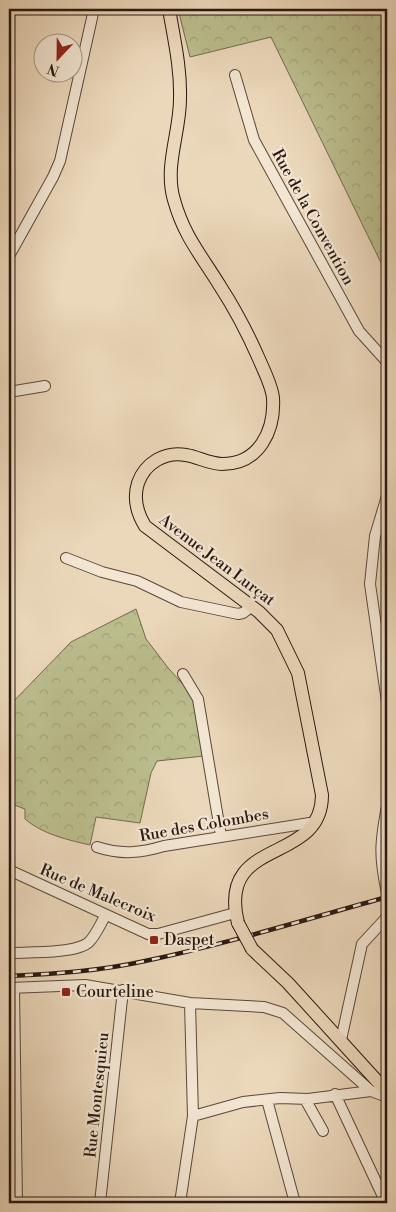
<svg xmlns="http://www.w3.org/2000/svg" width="396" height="1212" viewBox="0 0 396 1212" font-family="'Libre Bodoni',serif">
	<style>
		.forest { fill: url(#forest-crowns); stroke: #726a4e }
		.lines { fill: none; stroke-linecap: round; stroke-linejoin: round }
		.minor-casing { stroke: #5a483a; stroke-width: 12 }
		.major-casing { stroke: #291810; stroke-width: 14 }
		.minor { stroke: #f2e5d2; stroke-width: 10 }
		.major { stroke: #ebd7ba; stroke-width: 12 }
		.rail-casing { stroke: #291810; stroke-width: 4.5 }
		.rail { stroke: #f2e5d2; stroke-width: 2.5; stroke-dasharray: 8; stroke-linecap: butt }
		.major-bridge-casing { stroke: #291810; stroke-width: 14; stroke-linecap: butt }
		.major-bridge { stroke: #ebd7ba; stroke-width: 12 }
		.poi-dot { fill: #8f2418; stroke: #f2e5d2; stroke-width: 2 }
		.labels { text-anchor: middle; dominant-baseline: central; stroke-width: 4.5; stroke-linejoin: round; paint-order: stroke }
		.street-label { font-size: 16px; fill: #291810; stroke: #f2e5d2 }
		.poi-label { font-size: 16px; fill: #291810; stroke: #f2e5d2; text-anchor: start }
	</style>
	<defs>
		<pattern id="forest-crowns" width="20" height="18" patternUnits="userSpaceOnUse" patternTransform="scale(1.25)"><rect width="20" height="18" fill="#bbbd8d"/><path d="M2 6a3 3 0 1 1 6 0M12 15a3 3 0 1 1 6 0" fill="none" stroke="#a1a279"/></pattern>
	</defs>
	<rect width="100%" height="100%" fill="#ebd7ba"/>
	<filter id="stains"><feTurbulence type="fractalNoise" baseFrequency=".004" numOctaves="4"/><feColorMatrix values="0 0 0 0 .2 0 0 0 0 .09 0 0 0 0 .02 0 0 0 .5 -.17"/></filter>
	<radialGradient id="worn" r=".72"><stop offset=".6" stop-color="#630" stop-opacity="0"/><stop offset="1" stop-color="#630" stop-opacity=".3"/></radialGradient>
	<path class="forest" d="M 178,9 L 356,9 L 368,13 L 387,9 L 387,275 L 271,37 L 190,57 Z
		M 136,609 L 146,639 L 169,669 L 193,695 L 204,756 L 157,761 L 151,773 L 140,823 L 96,817 L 90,845 C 68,840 42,834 25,819 L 25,809 L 9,803 L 9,706 L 71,642 Z"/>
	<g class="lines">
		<g class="minor-casing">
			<path id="minor" d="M 235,75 L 254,140 L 359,331 L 387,362
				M 9,256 L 53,177 L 60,161 L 94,9
				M 9,392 L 45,386
				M 387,496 L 375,536 L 370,584 L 387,702
				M 66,558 L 102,572 L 137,581 L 181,602 L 238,614 L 243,613 L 252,606
				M 183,674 L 198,699 L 221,836
				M 387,806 C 380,843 379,856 387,893
				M 97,847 C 121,855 141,853 164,846 L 316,822
				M 9,870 L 148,934 L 158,934 L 235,913
				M 9,953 C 27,952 76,954 89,942 C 96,935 100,925 105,916
				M 9,988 L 85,985 L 190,1003 L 264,1007 L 283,1013 L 371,1091 L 387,1097
				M 14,988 L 17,1203
				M 341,1040 L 362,944 L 387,917
				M 335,1094 L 386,1203
				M 305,1099 L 323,1131
				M 267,1100 L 295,1203
				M 193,1116 L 243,1102 L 280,1098 L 308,1099 L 371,1091
				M 100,1203 L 123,990
				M 180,1203 L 193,1116 L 190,1003"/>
		</g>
		<g class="major-casing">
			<path id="major" d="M 169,9 C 174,39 181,68 180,99 C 180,133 164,166 174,200 C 184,236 201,255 220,286 C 235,309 248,334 259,359 C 264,371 272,386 273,398 C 275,431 259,464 222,464 C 210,464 198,457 186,455 C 165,451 145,463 138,483 C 133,499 137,513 145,526 L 259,612 L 277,630 L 298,673 L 322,795 C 322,866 216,835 238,923
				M 252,949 L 288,983 L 387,1092"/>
		</g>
		<use href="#minor" class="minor"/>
		<use href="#major" class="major"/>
		<g class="rail-casing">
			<path id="rail" d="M 9,976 C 54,974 100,971 145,961 C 227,944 307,919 387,897"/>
		</g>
		<use href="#rail" class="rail"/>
		<g class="major-bridge-casing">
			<path id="major-bridge" d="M 238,923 L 252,949"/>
		</g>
		<use href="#major-bridge" class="major-bridge"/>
	</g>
	<g class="poi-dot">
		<rect x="149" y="935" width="10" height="10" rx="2.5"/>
		<rect x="61" y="987" width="10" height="10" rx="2.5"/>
	</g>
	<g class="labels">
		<g class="street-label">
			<text transform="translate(313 217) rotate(61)">Rue de la Convention</text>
			<text transform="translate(217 560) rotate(37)">Avenue Jean Lurçat</text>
			<text transform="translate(204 825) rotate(-10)">Rue des Colombes</text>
			<text transform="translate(98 893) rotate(23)">Rue de Malecroix</text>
			<text transform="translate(97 1095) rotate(-84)">Rue Montesquieu</text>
		</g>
		<g class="poi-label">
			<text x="164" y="940">Daspet</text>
			<text x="76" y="992">Courteline</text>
		</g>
	</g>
	<rect width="396" height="1212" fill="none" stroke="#ebd7ba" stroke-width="30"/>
	<rect x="10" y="10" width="376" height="1192" fill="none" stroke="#291810" stroke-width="2.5"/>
	<rect x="15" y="15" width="366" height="1182" fill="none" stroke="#291810"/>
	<g transform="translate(58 58) rotate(202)"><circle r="24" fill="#f2e5d2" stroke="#a29384"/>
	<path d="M0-4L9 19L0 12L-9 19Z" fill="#8f2418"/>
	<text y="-8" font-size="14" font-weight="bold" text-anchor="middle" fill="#291810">N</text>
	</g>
	<rect width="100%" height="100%" filter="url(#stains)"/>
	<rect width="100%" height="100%" fill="url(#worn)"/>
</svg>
